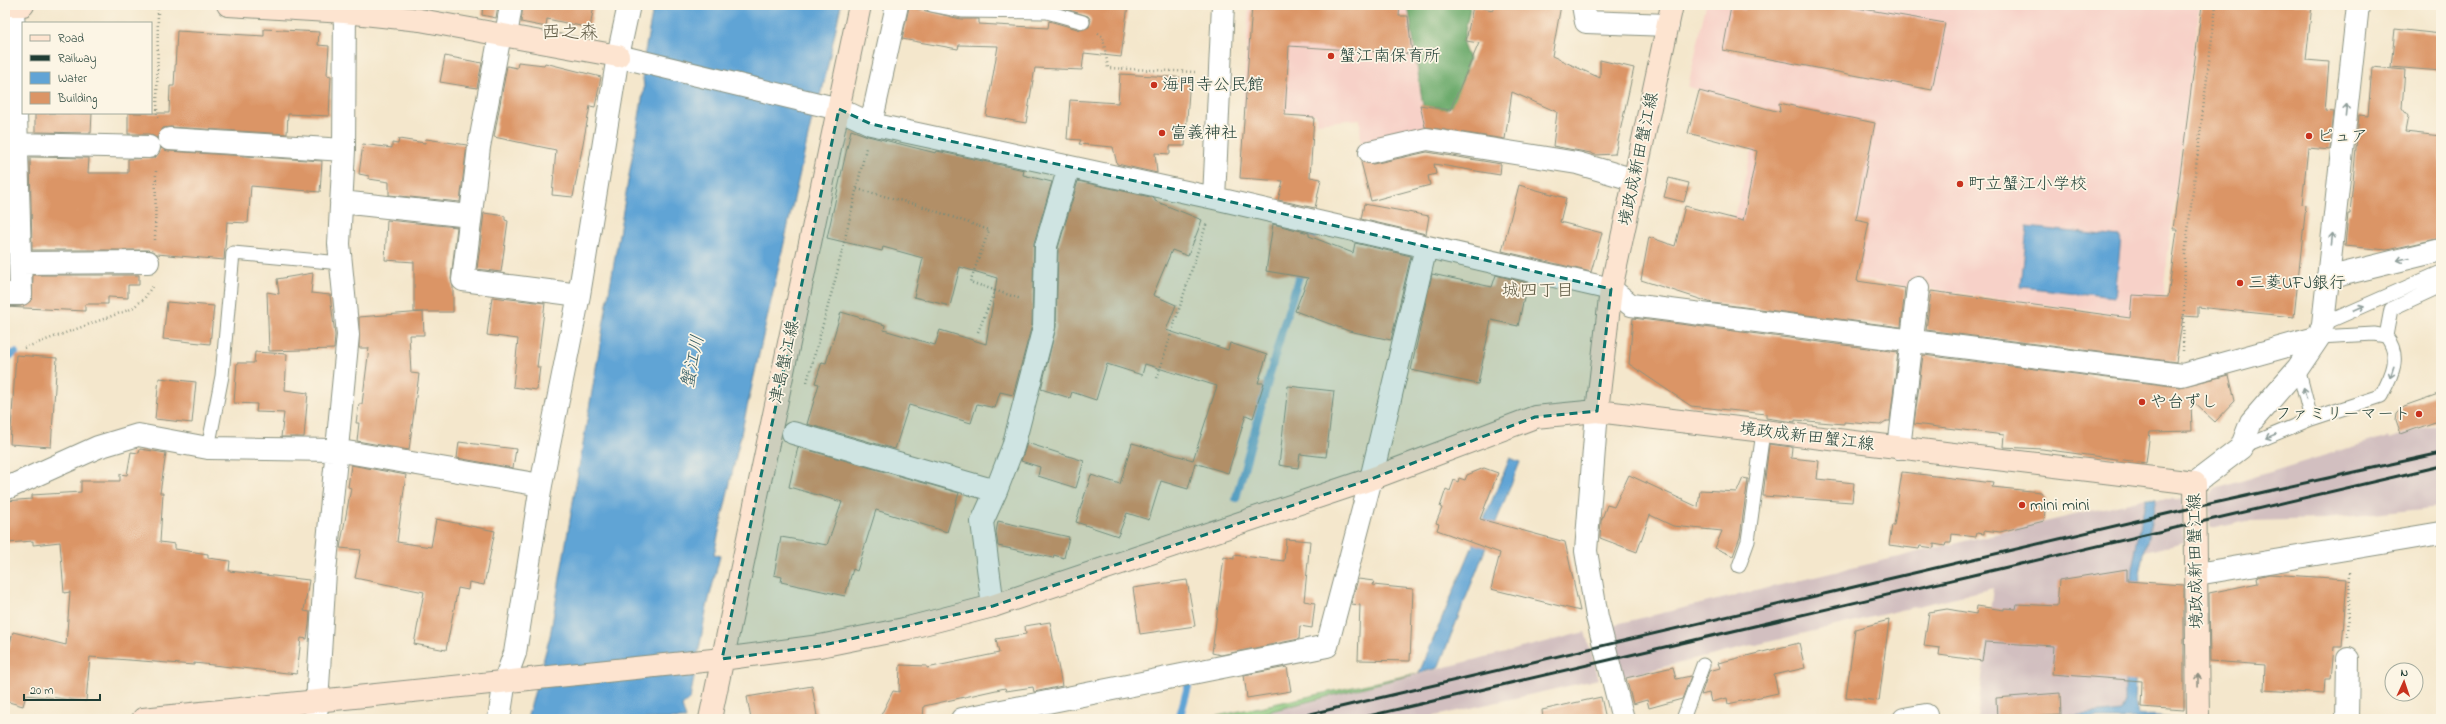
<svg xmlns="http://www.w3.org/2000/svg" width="2446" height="724" viewBox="0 0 2446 724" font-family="'Indie Flower','Klee One',sans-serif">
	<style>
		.built { fill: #f7d1c8 }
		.industrial { fill: #d2bfc0 }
		.green { fill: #86c57c; stroke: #528158 }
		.forest { fill: #6caa6c; stroke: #467450 }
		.water { fill: #61a4d5; stroke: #407084 }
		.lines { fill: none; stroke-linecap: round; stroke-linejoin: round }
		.stream { stroke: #61a4d5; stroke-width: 8 }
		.building { fill: #db9566 }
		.lane-casing { stroke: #8a9280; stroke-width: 15 }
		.street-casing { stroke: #8a9280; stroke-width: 24 }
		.secondary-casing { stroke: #8a9280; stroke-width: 24 }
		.path { stroke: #8a9280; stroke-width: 2.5; stroke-dasharray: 1 3; stroke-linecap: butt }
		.lane { stroke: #fff; stroke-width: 13 }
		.street { stroke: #fff; stroke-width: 22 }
		.secondary { stroke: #fde4d0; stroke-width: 22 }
		.rail { stroke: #1f3d34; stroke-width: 3 }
		.oneway { stroke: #8f9e9a }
		.oneway2 { stroke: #8e9082 }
		.marked { fill: #0f766e; fill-opacity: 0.2; stroke: #0f766e; stroke-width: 3; stroke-dasharray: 8 5; stroke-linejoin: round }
		.poi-dot { fill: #c8321e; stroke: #fcf5e5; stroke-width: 1.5 }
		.labels { text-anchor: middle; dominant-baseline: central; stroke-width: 3.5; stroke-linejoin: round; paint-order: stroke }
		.poi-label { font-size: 17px; fill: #1f3d34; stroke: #fcf5e5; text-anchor: start }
		.street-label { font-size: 17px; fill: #1f3d34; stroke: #fcf5e5 }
		.neighbourhood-label { font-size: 18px; fill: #615c46; stroke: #fcf5e5 }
		.water-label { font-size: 18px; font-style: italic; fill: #335c64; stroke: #fcf5e5 }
		.quarter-label { font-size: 19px; fill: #615c46; stroke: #fcf5e5 }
	</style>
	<rect width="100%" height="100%" fill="#fcf5e5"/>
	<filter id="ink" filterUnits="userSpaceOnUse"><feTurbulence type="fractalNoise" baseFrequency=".025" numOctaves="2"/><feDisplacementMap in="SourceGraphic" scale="8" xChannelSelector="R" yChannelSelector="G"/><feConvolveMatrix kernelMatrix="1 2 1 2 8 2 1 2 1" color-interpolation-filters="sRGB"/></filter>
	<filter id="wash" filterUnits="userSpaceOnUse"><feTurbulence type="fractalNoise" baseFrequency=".012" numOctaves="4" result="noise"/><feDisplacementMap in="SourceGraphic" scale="16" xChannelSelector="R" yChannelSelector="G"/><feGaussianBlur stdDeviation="0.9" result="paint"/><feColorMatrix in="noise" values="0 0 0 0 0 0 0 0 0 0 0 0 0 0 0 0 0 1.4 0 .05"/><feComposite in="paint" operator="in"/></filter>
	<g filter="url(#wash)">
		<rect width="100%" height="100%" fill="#f4e7cc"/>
		<path class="built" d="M 1249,5 L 1408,5 L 1427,135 L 1361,150 L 1360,119 L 1316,123 L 1316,114 L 1243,109 Z
			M 1706,5 L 2200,5 L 2164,284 L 2166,321 L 1722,261 L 1764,107 L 1688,87 Z"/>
		<path class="industrial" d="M 2441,423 L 2441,507 L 2325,519 L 2246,521 L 2210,529 L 2209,498 L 2215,489 L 2388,436 L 2389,439 Z
			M 2146,498 L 2132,568 L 2125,665 L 2125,702 L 2121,711 L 2043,719 L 1977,719 L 1993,588 L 1622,677 L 1612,625 Z
			M 2156,499 L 2182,499 L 2184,542 L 2145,552 Z
			M 1585,632 L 1599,679 L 1422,719 L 1240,719 Z"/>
		<path class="green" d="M 1419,673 L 1240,719 L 1203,719 Z"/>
		<path class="forest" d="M 1408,5 L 1465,5 L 1470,8 L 1463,43 L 1469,59 L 1455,104 L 1446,109 L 1423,106 Z"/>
		<path class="water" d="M 650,5 L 841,5 L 823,87 L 814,110 L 714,554 L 720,556 L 706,611 L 690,699 L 682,706 L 686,719 L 527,719 L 550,636 L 644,88 L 642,67 L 652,14 Z
			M 2027,227 L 2121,237 L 2115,297 L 2021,287 Z
			M 1510,458 L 1520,462 L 1438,668 L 1419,673 Z
			M 2146,498 L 2156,499 L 2140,573 L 2136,651 L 2126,651 L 2132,568 Z
			M 2125,665 L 2136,666 L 2134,702 L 2137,715 L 2183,719 L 2043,719 L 2121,711 L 2125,702 Z"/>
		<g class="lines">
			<path class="stream" d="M 1309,247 L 1314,233
				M 5,358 L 15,353
				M 1236,498 L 1283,327 L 1302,267
				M 1179,719 L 1189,683"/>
		</g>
		<g id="blocks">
			<path class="building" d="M 483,5 L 498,5 L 496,18 L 482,15 Z
				M 523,5 L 594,5 L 590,28 L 547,19 L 546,27 L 521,22 Z
				M 1063,5 L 1128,5 L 1121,57 L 1084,53 L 1082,70 L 1035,68 L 1026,123 L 986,116 L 998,46 L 959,45 L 958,49 L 902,39 L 909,7 L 961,19 L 979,19 L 979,24 L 1048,28 L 1049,21 L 1081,30 L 1089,27 L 1091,20 L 1088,16 L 1062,8 Z
				M 1252,5 L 1285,7 L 1285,5 L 1400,5 L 1399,16 L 1408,16 L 1412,54 L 1289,46 L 1285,115 L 1314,117 L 1310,177 L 1321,179 L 1315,208 L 1278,200 L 1283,181 L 1240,178 Z
				M 1493,5 L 1561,5 L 1552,56 L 1600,78 L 1600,60 L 1634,68 L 1615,154 L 1595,155 L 1591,153 L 1553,146 L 1557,112 L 1512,92 L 1505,139 L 1425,127 L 1420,105 L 1450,110 L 1479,43 L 1466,41 L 1473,6 L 1493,10 Z
				M 1745,5 L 1840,5 L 1945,23 L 1932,90 L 1723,50 L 1731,7 L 1745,10 Z
				M 2202,5 L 2312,5 L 2306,60 L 2329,62 L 2325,111 L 2334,112 L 2330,150 L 2308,148 L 2302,204 L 2306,205 L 2294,317 L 2198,307 L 2198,317 L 2183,316 L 2176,362 L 1926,330 L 1931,291 L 2130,318 L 2132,295 L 2168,297 L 2177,229 L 2173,229 Z
				M 264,29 L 319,32 L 318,45 L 329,46 L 327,75 L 331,76 L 329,116 L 288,114 L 287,134 L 170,127 L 163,128 L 157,138 L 149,134 L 128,134 L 128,113 L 169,113 L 170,86 L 174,86 L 177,31 L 264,36 Z
				M 2395,29 L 2441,34 L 2441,71 L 2391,67 Z
				M 445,56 L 482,63 L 477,88 L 440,82 Z
				M 518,62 L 544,65 L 545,63 L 601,77 L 595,107 L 590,106 L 573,197 L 552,195 L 556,150 L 494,137 L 507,66 L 517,68 Z
				M 2372,67 L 2405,70 L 2402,108 L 2408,116 L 2405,132 L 2441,136 L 2441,238 L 2387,250 L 2345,246 L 2348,214 L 2350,214 L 2359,115 L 2368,116 Z
				M 1120,74 L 1190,78 L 1185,146 L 1170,146 L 1170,154 L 1155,153 L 1157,173 L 1117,164 L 1113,147 L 1079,144 L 1081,140 L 1067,139 L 1070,100 L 1118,103 Z
				M 1699,91 L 1780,112 L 1779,103 L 1875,123 L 1856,219 L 1869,222 L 1857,281 L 1905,288 L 1901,327 L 1712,303 L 1641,280 L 1649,237 L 1675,246 L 1685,206 L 1743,221 L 1757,151 L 1688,133 Z
				M 35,113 L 92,113 L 91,133 L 35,132 Z
				M 851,130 L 868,136 L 936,153 L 937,151 L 1024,170 L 1023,175 L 1052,182 L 1034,243 L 1032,325 L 1013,395 L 1000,392 L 995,408 L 977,404 L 971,423 L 909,405 L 895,449 L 807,424 L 819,384 L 815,383 L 822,362 L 826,363 L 841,312 L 885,325 L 884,330 L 935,345 L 940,330 L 986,344 L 997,278 L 960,267 L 950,306 L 914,297 L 923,258 L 883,247 L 882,251 L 827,238 Z
				M 399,139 L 425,143 L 426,139 L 467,145 L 460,202 L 389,195 L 389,182 L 369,179 L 369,176 L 359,174 L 363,144 L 392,148 L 392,143 L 398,144 Z
				M 161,148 L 168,151 L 322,161 L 320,192 L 251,186 L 248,223 L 227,222 L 224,260 L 157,254 L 148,250 L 32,250 L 30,157 L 89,158 L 88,173 L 128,173 L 128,159 L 155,158 Z
				M 1427,152 L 1501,164 L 1500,175 L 1434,164 L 1436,174 L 1428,176 L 1430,185 L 1371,201 L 1361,162 L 1373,164 Z
				M 1669,178 L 1689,183 L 1684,202 L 1664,197 Z
				M 1078,181 L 1155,198 L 1155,201 L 1202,220 L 1188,256 L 1172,250 L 1153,295 L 1176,305 L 1166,330 L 1228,350 L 1230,343 L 1267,355 L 1258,383 L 1264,383 L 1253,418 L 1246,415 L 1228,473 L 1195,463 L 1188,489 L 1161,481 L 1149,520 L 1127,513 L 1118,536 L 1076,522 L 1091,475 L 1120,484 L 1132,443 L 1193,460 L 1217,386 L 1145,364 L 1142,375 L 1107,364 L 1096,400 L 1072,392 L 1070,398 L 1041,389 L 1056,327 L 1058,248 Z
				M 1519,185 L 1566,198 L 1560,222 L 1602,233 L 1591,272 L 1502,251 Z
				M 1364,204 L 1429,216 L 1426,234 L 1361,219 Z
				M 484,213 L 505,216 L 505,220 L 508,221 L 501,272 L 477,269 Z
				M 387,220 L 457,227 L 451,279 L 453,287 L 453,312 L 423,312 L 424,335 L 409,335 L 411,373 L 419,374 L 409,450 L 357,441 L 359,423 L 356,423 L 359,404 L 362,404 L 369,348 L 359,348 L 359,317 L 423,312 L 414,312 L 414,262 L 385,260 Z
				M 1273,224 L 1309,233 L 1309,236 L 1353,253 L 1355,243 L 1411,256 L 1391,340 L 1349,331 L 1295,311 L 1308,278 L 1266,271 Z
				M 5,238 L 7,238 L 8,282 L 5,282 Z
				M 313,273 L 311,293 L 330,295 L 335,335 L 334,349 L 269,351 L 267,292 L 279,294 L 277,279 Z
				M 1432,274 L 1492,287 L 1496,275 L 1527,283 L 1518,326 L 1491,320 L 1478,384 L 1411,370 Z
				M 33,275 L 139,275 L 139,285 L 128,285 L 128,298 L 108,297 L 108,304 L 85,304 L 85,311 L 5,307 L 21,306 L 32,300 Z
				M 492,297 L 545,303 L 537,367 L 540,367 L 537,390 L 513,387 L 518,339 L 487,335 Z
				M 167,302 L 214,306 L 210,344 L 163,339 Z
				M 1633,318 L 1898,352 L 1890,421 L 1886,421 L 1880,425 L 1844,422 L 1844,424 L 1795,420 L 1795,422 L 1766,418 L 1766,414 L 1691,406 L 1629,364 Z
				M 255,352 L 287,354 L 285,390 L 308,393 L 304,437 L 281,437 L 284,413 L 256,412 L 257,404 L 234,403 L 237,363 L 254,363 Z
				M 16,355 L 57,358 L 51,447 L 10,444 Z
				M 1923,355 L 2180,387 L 2229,375 L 2235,401 L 2215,422 L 2191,400 L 2192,431 L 2150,432 L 2146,463 L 2042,449 L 2003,447 L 2004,435 L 1914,424 Z
				M 159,378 L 196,382 L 192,423 L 155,419 Z
				M 1288,386 L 1334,391 L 1326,457 L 1300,454 L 1298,468 L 1279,465 Z
				M 2441,393 L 2441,420 L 2401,434 L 2396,420 L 2397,413 L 2404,406 Z
				M 459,442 L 516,449 L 513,468 L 457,458 Z
				M 1027,443 L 1084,461 L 1076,488 L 1038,476 L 1040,467 L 1021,461 Z
				M 1769,444 L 1792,447 L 1791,458 L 1819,461 L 1817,479 L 1854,483 L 1852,502 L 1763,496 Z
				M 798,447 L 959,493 L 947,532 L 876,510 L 857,571 L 853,569 L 845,596 L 781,582 L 782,577 L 774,575 L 781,537 L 827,545 L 842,502 L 789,487 Z
				M 140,449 L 166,453 L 160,493 L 163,493 L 160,542 L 175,544 L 175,549 L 208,554 L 208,558 L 230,561 L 229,571 L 309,580 L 304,611 L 310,612 L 309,625 L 307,639 L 301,638 L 297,674 L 194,663 L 194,665 L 90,657 L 86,701 L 26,695 L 23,706 L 5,701 L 5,662 L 13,632 L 66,645 L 70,592 L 64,593 L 60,542 L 33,545 L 33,541 L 7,543 L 5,501 L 32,499 L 32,495 L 81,492 L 81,481 L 120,481 L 120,474 L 127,475 L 131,452 L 139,453 Z
				M 351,465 L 406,475 L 397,542 L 431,547 L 436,519 L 495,531 L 484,585 L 469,582 L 468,590 L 458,588 L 446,650 L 414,644 L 424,592 L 355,578 L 361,550 L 340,548 L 351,488 L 348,487 Z
				M 1484,468 L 1498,473 L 1480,519 L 1565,542 L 1580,611 L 1491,589 L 1500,553 L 1437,530 L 1439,524 L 1436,523 L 1442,508 L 1440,507 L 1446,489 L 1450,491 L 1454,480 L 1458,482 L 1459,478 L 1465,480 L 1467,475 Z
				M 1902,472 L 1993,483 L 1992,487 L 2041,492 L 2046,500 L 2044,521 L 2000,532 L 1984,530 L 1984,534 L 1977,533 L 1976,537 L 1952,534 L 1951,543 L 1946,543 L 1945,546 L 1934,544 L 1934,548 L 1920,546 L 1919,549 L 1889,545 L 1892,525 L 1894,525 Z
				M 1629,475 L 1698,507 L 1700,490 L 1737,492 L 1743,478 L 1748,479 L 1740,537 L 1733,556 L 1715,548 L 1722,531 L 1673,526 L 1650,515 L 1637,552 L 1600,538 L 1601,521 L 1607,505 L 1614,507 Z
				M 998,521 L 1069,537 L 1064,558 L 1054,555 L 1053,558 L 998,546 L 996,532 Z
				M 1286,539 L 1310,541 L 1304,601 L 1315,603 L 1312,628 L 1300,626 L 1299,639 L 1221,655 L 1212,653 L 1224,557 L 1234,559 L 1234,555 L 1284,561 Z
				M 2127,569 L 2127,581 L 2184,585 L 2184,710 L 2141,707 L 2142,681 L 2052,674 L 2054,646 L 1985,642 L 1982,661 L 1939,655 L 1940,648 L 1924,646 L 1929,612 L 1947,609 L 1976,614 L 1977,606 L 2004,610 L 2004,608 L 2016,609 L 2017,604 L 2057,606 L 2059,580 Z
				M 2269,574 L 2347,579 L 2342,647 L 2334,647 L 2331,679 L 2325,679 L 2324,694 L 2264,690 L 2265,665 L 2210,661 L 2209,593 L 2258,583 L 2257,577 Z
				M 1358,579 L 1374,581 L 1373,585 L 1413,589 L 1410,661 L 1358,660 L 1360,605 L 1351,604 Z
				M 1187,580 L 1195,626 L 1140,634 L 1133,588 Z
				M 1889,620 L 1879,701 L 1846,697 L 1855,629 Z
				M 1050,622 L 1062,686 L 1034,692 L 1033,687 L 1006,691 L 1005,688 L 924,706 L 923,718 L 879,719 L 893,691 L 899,692 L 900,665 L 927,666 L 927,668 L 999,653 L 996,639 L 1026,634 L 1025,626 Z
				M 1799,643 L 1805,668 L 1774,675 L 1778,693 L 1728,704 L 1727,698 L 1711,702 L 1709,693 L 1701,695 L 1709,671 L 1720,668 L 1718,663 Z
				M 1287,667 L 1291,691 L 1247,698 L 1244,675 Z
				M 1673,667 L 1676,679 L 1691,676 L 1682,699 L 1649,708 L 1647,700 L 1633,704 L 1626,678 Z
				M 812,686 L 817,716 L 812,717 L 812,719 L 751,719 L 747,697 Z
				M 2060,693 L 2061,715 L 1997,719 L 1996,698 Z
				M 1601,697 L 1606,719 L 1543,719 L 1542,710 Z"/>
		</g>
	</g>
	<g filter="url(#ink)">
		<use href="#blocks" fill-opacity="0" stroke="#8a9280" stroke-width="1"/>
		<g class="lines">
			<g class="lane-casing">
				<path id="lane" d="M 932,5 L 963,11 L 1047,12 L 1083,22
					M 2323,324 L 2441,272
					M 2386,336 L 2391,309 L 2441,286
					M 2298,368 L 2311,419
					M 208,448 L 222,376 L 233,253 L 341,263
					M 2241,448 L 2311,419 L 2381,396 C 2392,375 2402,357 2386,336 L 2374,334 L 2319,337
					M 1739,566 L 1748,541 L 1763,432
					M 1683,719 L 1703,665"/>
			</g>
			<g class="street-casing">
				<path id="street" d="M 1583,5 L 1586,22 L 1668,25
					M 500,35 L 479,147 L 463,280 L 579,295
					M 506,36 L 511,5
					M 618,56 L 839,109 L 871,124 L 1214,198 L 1611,289 L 1631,305 L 2182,375 L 2319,337
					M 871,124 L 897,5
					M 169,139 L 344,150
					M 16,144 L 149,147
					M 1370,152 L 1427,139 L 1577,163 L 1635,180
					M 1214,198 L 1223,5
					M 341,202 L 470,216
					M 20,263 L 148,262
					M 2327,278 L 2441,250
					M 5,294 L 21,294 L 13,5
					M 1597,411 L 1586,551 L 1597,617 L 1623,719
					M 793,433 L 996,491 L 1013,447 L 1044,327 L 1046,246 L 1069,167
					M 1899,448 L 1918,288
					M 2195,483 L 2241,448 L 2251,422 L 2298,368 L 2319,337 L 2323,324 L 2358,5
					M 5,489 L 98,447 L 138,435 L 208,448 L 335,450 L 541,485
					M 2197,574 L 2441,533
					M 993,606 L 982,522 L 996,491
					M 316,719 L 325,572 L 348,335 L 339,244 L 344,150 L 345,5
					M 499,719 L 505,680 L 515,653 L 541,485 L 579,295 L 618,56 L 629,5
					M 962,719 L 1327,646 L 1371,479 L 1426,247
					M 1904,719 L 1926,715
					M 2347,719 L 2348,659"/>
			</g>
			<g class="secondary-casing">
				<path id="secondary" d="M 9,5 L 23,5
					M 228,5 L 345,12 L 420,20 L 618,56
					M 1597,411 L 1611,289 L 1672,5
					M 143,719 L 722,659 L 820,646 L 904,629 L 993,606 L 1371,479 L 1535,417 L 1597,411 L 2195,483 L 2198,719
					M 710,719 L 860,5"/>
			</g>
			<path class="path" d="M 1098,33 L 1103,37 L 1108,68 L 1195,72
				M 157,118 L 158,5
				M 857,189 L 918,205 L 989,230 L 970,282 L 1021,299
				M 155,240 L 156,169
				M 978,332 L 995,290
				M 24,348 L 131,309 L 144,299 L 153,285
				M 2183,351 L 2185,255 L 2216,5
				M 1157,378 L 1207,222
				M 807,382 L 837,273 L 866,148
				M 2348,637 L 2350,572"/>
			<use href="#lane" class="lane"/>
			<use href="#street" class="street"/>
			<use href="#secondary" class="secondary"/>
			<path class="rail" d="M 1289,719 L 2196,507 L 2441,453
				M 1356,719 C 1718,637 2079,547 2441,466"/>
		</g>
		<defs><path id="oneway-shaft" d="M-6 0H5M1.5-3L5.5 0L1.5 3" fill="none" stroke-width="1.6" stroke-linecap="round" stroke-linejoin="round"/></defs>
		<g class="oneway">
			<use href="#oneway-shaft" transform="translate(2346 110) rotate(-84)"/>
			<use href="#oneway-shaft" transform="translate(2332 239) rotate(-84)"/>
			<use href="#oneway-shaft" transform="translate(2403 259) rotate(166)"/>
			<use href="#oneway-shaft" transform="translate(2359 308) rotate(-24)"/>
			<use href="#oneway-shaft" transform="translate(2392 372) rotate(108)"/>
			<use href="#oneway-shaft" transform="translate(2305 394) rotate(-105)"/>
			<use href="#oneway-shaft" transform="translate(2271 436) rotate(158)"/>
		</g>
		<use class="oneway2" href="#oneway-shaft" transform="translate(2198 680) rotate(-91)"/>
	</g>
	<path class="marked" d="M 839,109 L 871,124 L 1214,198 L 1611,289 L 1597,411 L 1535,417 L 1371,479 L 993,606 L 820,646 L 722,659 Z"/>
	<g class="poi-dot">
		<circle cx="1331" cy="56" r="4"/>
		<circle cx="1154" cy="85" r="4"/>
		<circle cx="1162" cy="133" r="4"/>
		<circle cx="2309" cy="136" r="4"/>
		<circle cx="1960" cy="184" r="4"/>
		<circle cx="2240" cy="283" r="4"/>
		<circle cx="2142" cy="402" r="4"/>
		<circle cx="2419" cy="414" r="4"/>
		<circle cx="2022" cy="505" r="4"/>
	</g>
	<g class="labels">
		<g class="poi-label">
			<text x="1339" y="56">蟹江南保育所</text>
			<text x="1162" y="85">海門寺公民館</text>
			<text x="1170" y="133">富義神社</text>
			<text x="2317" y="136">ピュア</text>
			<text x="1968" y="184">町立蟹江小学校</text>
			<text x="2248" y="283">三菱UFJ銀行</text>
			<text x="2150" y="402">や台ずし</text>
			<text x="2411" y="414" text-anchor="end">ファミリーマート</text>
			<text x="2030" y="505">mini mini</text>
		</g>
		<g class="street-label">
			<text transform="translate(1639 159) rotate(-78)">境政成新田蟹江線</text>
			<text transform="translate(785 362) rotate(-78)">津島蟹江線</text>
			<text transform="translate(1807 437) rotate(7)">境政成新田蟹江線</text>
			<text transform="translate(2196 561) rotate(-91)">境政成新田蟹江線</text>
		</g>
		<g class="neighbourhood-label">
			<text x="1538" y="292">城四丁目</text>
		</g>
		<g class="water-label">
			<text transform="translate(694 362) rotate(-78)">蟹江川</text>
		</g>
		<g class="quarter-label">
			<text x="570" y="33">西之森</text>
		</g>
	</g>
	<rect width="2446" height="724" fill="none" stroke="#fcf5e5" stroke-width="20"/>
	<rect x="22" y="22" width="130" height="92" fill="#fcf5e5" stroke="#a4ab9e"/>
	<rect x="30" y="35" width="20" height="6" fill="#fde4d0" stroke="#a4ab9e"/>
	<text x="58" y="42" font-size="12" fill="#1f3d34">Road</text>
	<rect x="30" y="55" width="20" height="6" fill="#1f3d34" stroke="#a4ab9e"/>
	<text x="58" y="62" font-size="12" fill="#1f3d34">Railway</text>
	<rect x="30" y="72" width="20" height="12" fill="#61a4d5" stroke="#a4ab9e"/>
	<text x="58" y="82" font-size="12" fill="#1f3d34">Water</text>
	<rect x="30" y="92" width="20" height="12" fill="#db9566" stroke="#a4ab9e"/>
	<text x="58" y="102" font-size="12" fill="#1f3d34">Building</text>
	<g transform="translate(2404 682) rotate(3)"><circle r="19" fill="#fcf5e5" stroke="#a4ab9e"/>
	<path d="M0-3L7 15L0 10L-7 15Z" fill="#c8321e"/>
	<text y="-6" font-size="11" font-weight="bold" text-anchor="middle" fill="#1f3d34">N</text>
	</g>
	<path d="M24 694v6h76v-6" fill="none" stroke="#1f3d34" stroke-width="2"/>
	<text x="30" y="694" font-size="12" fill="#1f3d34" stroke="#fcf5e5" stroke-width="3" paint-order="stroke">20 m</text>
</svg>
